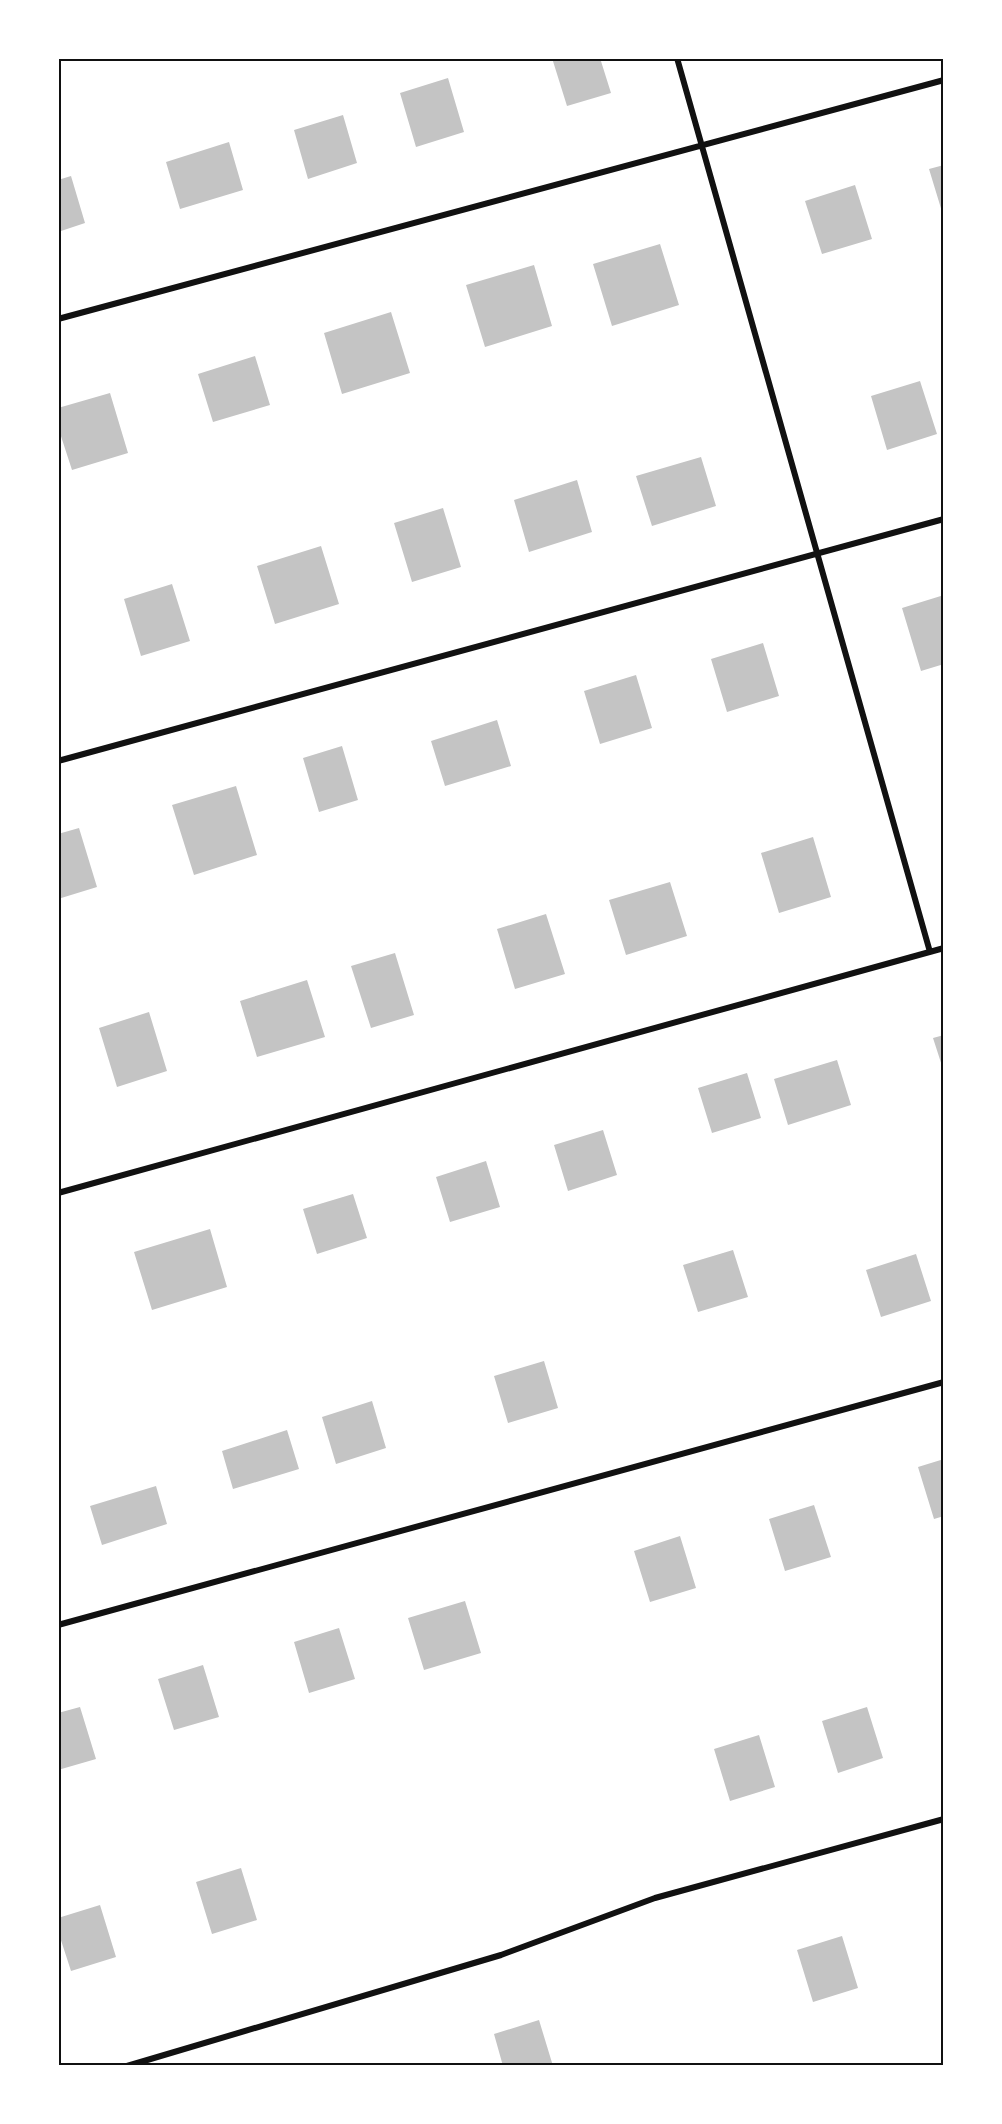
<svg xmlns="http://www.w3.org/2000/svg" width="1002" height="2124" viewBox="0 0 1002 2124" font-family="Inter,sans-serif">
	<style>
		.building { fill: #c4c4c4 }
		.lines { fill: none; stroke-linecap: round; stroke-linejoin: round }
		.minor { stroke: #111; stroke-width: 6 }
		.neatline { fill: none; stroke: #111; stroke-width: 2 }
	</style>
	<rect width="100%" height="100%" fill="#fff"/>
	<path class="building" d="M 552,58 L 600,58 L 611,93 L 567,106 Z
		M 448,78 L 464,132 L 416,147 L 400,93 Z
		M 343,115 L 357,163 L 308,179 L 294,130 Z
		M 229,142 L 243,190 L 180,209 L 166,162 Z
		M 944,165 L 944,215 L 943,215 L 929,169 Z
		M 71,176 L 85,223 L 58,232 L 58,180 Z
		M 855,185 L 872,239 L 822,254 L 805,201 Z
		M 660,244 L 679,305 L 612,326 L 593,264 Z
		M 534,265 L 552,326 L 485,347 L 466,285 Z
		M 391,312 L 410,373 L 342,394 L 324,333 Z
		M 255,356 L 270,405 L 213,422 L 198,374 Z
		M 920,381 L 937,434 L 887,450 L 871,396 Z
		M 110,393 L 128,453 L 72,470 L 58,427 L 58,408 Z
		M 701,457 L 716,506 L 652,526 L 636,476 Z
		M 577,480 L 592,532 L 529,552 L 514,500 Z
		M 443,508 L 461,567 L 412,582 L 394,523 Z
		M 321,546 L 339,604 L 275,624 L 257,566 Z
		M 172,584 L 190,641 L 141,656 L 124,599 Z
		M 944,595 L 944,664 L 921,671 L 902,608 Z
		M 763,643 L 779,696 L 727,712 L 711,659 Z
		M 636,675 L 652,728 L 600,744 L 584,691 Z
		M 497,720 L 511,766 L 445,786 L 431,741 Z
		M 342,746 L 358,800 L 319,812 L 303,758 Z
		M 236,786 L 257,855 L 194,875 L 172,805 Z
		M 79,828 L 97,887 L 58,899 L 58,834 Z
		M 813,837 L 831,897 L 779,913 L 761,853 Z
		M 670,882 L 687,936 L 626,955 L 609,900 Z
		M 546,914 L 565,974 L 515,989 L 497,929 Z
		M 395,953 L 414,1015 L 371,1028 L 351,966 Z
		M 307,980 L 325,1037 L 257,1057 L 240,1001 Z
		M 149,1012 L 167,1071 L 117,1087 L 99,1028 Z
		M 944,1035 L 944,1069 L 943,1069 L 933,1038 Z
		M 837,1060 L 851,1105 L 788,1125 L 774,1079 Z
		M 747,1073 L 761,1118 L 712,1133 L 698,1088 Z
		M 603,1130 L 617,1175 L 568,1191 L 554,1145 Z
		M 486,1161 L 500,1207 L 450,1222 L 436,1177 Z
		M 353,1194 L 367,1238 L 317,1254 L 303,1209 Z
		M 210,1229 L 227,1287 L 152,1310 L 134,1252 Z
		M 733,1250 L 748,1297 L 698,1312 L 683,1265 Z
		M 916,1254 L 931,1301 L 881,1317 L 866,1270 Z
		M 544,1361 L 558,1408 L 508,1423 L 494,1376 Z
		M 372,1401 L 386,1448 L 336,1464 L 322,1417 Z
		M 287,1430 L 299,1469 L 233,1489 L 222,1451 Z
		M 944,1459 L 944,1516 L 934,1519 L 918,1467 Z
		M 156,1486 L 167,1524 L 102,1545 L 90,1506 Z
		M 814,1505 L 831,1557 L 785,1571 L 769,1519 Z
		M 680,1536 L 696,1588 L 650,1602 L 634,1551 Z
		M 465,1601 L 481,1653 L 424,1670 L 408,1618 Z
		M 339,1628 L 355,1679 L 309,1693 L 294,1642 Z
		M 203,1665 L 219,1717 L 174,1730 L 158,1679 Z
		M 80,1707 L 96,1759 L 58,1770 L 58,1713 Z
		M 867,1707 L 883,1758 L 838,1773 L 822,1721 Z
		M 759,1735 L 775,1787 L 730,1801 L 714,1749 Z
		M 241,1868 L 257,1920 L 212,1934 L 196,1882 Z
		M 100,1905 L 116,1957 L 71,1971 L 58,1931 L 58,1918 Z
		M 842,1936 L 858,1988 L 813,2002 L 797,1950 Z
		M 539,2020 L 553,2066 L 503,2066 L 494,2034 Z"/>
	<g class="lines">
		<path class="minor" d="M 677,58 L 930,952
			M 58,319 L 944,80
			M 58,761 L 944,519
			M 58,1193 L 944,948
			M 58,1625 L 944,1382
			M 127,2066 L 501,1955 L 655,1898 L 944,1819"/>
	</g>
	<rect width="1002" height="2124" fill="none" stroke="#ffffff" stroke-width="120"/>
	<rect x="60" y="60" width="882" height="2004" class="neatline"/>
</svg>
